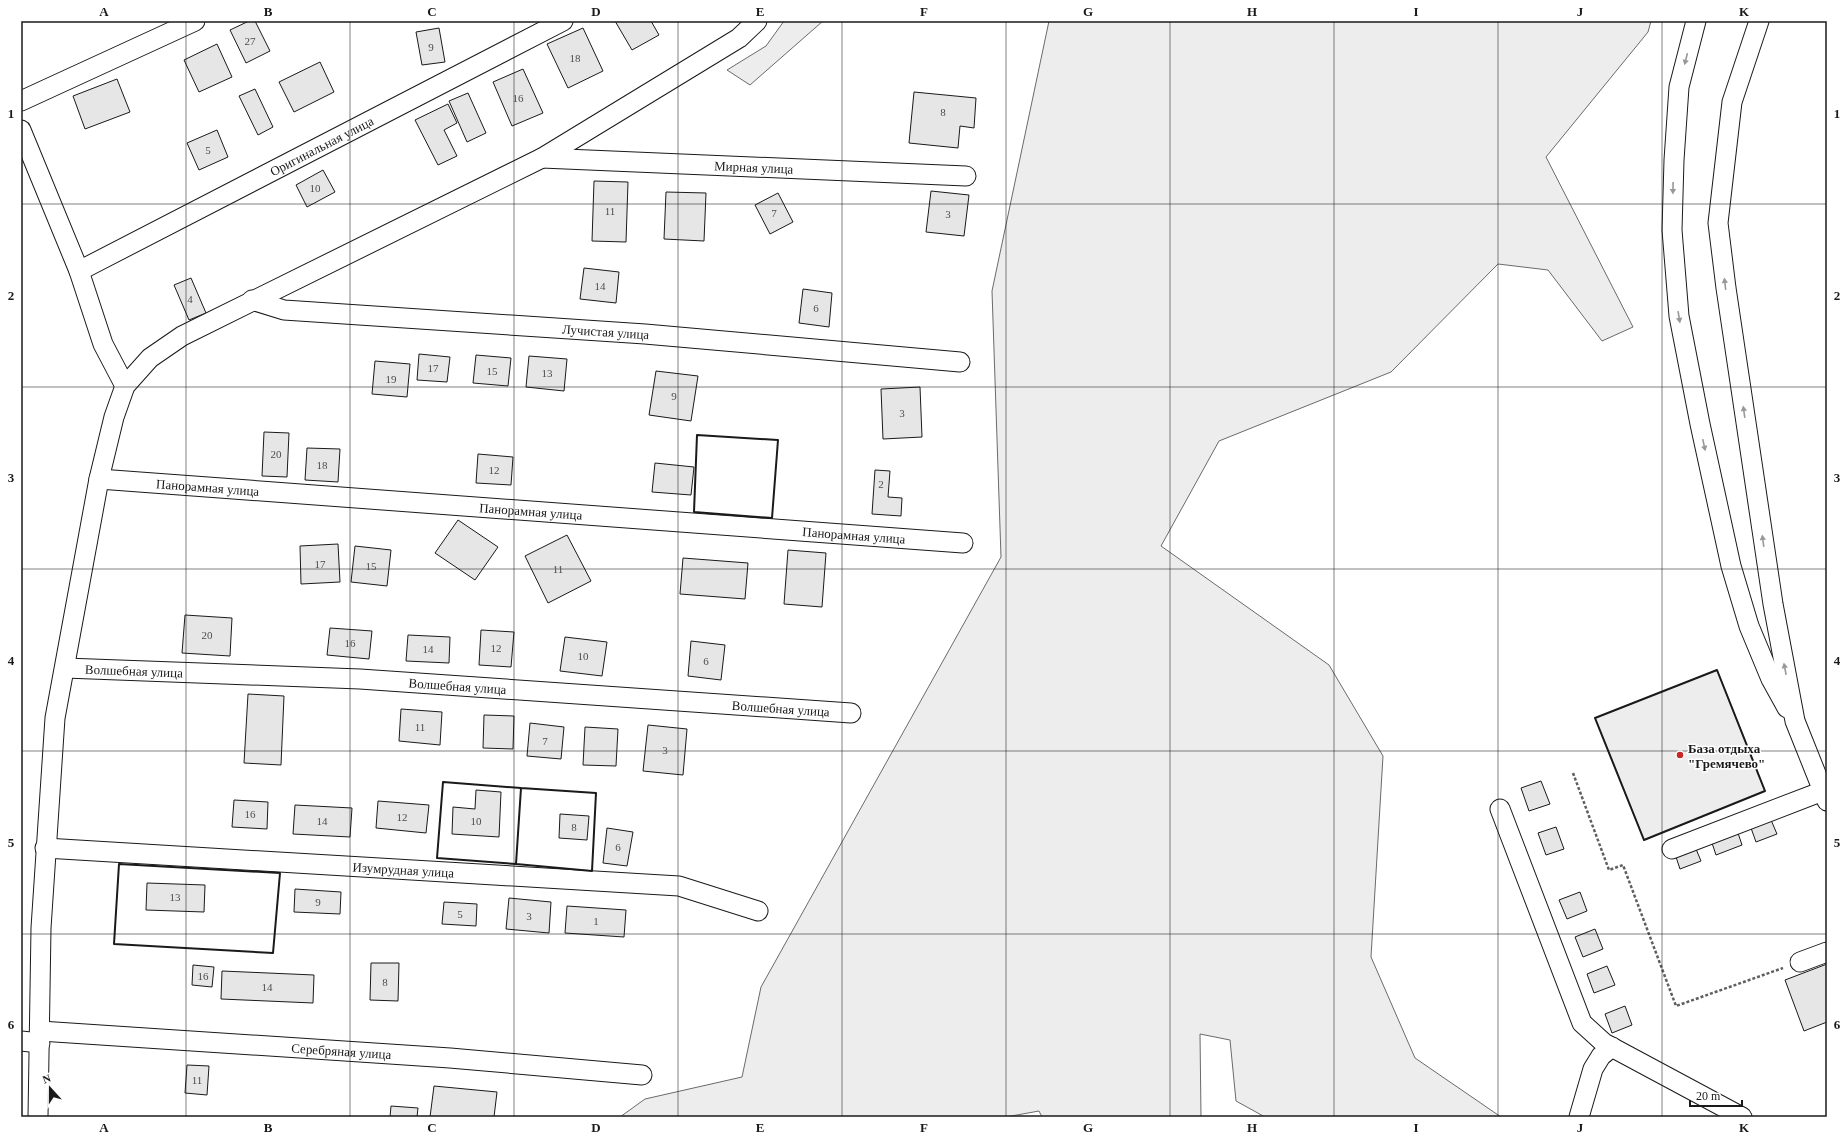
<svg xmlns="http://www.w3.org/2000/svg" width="1848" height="1138" viewBox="0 0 1848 1138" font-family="'Times New Roman',serif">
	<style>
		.built { fill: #ededed; stroke: #6a6a6a }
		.building { fill: #e6e6e6; stroke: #1a1a1a }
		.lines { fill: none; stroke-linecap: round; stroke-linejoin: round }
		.minor-casing { stroke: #1a1a1a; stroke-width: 21 }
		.path { stroke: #5f5f5f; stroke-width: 2.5; stroke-dasharray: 3 2; stroke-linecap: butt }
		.minor { stroke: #fff; stroke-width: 19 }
		.wall { stroke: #1a1a1a; stroke-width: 2 }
		.oneway { fill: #989898 }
		.grid { fill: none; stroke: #1a1a1a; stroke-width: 1; stroke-opacity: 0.55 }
		.poi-dot { fill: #c62828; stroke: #fff; stroke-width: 1.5 }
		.labels { text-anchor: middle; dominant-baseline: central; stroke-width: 3; stroke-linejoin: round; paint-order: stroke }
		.number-label { font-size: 11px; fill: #4d4d4d }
		.street-label { font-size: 13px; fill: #1a1a1a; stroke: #fff }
		.poi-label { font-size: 13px; font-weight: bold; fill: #1a1a1a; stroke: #fff; text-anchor: start }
		.neatline { fill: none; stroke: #1a1a1a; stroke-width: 1.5 }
		.grid-label { font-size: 13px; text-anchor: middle; font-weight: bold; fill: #1a1a1a }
	</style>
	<rect width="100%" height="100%" fill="#fff"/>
	<path class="built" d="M 784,21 L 823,21 L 750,85 L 727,70 L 766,46 Z
		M 1049,21 L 1651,21 L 1648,32 L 1546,157 L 1633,327 L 1602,341 L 1548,270 L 1498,264 L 1391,372 L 1219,441 L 1161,546 L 1329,665 L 1383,756 L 1371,957 L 1415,1058 L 1501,1117 L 1265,1117 L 1236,1101 L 1230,1040 L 1200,1034 L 1201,1117 L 1042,1117 L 1039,1111 L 1006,1117 L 620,1117 L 645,1099 L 742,1077 L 761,987 L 1001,557 L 992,291 Z
		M 1717,670 L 1765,791 L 1644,840 L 1595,718 Z"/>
	<path class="building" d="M 249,21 L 255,21 L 270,51 L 246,63 L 230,30 Z
		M 615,21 L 651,21 L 659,35 L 632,50 Z
		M 439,28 L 445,62 L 422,65 L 416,32 Z
		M 583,28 L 603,71 L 568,88 L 547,44 Z
		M 217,44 L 232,77 L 199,92 L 184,60 Z
		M 320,62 L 334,92 L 294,112 L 279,82 Z
		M 523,69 L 543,113 L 512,126 L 493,82 Z
		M 117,79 L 130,112 L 85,129 L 73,96 Z
		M 255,89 L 273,127 L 258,135 L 239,96 Z
		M 914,92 L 976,98 L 974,128 L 960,126 L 958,148 L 909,143 Z
		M 468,93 L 486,133 L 467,142 L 449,101 Z
		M 448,104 L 457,123 L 444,130 L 457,156 L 438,165 L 415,120 Z
		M 217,130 L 228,157 L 199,170 L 187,143 Z
		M 323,170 L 335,192 L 307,207 L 296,185 Z
		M 594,181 L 628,182 L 626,242 L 592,241 Z
		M 931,191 L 969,195 L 964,236 L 926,232 Z
		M 666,192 L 706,193 L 704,241 L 664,239 Z
		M 778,193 L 793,222 L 770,234 L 755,205 Z
		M 584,268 L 619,272 L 616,303 L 580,299 Z
		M 191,278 L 206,313 L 189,320 L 174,285 Z
		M 803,289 L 832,293 L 829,327 L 799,323 Z
		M 419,354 L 450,357 L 447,382 L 417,380 Z
		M 476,355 L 511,358 L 508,386 L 473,383 Z
		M 529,356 L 567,359 L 564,391 L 526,387 Z
		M 375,361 L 410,364 L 407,397 L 372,394 Z
		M 656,371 L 698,376 L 691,421 L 649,415 Z
		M 920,387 L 922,437 L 883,439 L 881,389 Z
		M 264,432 L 289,433 L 287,477 L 262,476 Z
		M 307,448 L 340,449 L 338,482 L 305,480 Z
		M 478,454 L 513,457 L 511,485 L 476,483 Z
		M 655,463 L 694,467 L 691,495 L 652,492 Z
		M 875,470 L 890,471 L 888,497 L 902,498 L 901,516 L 872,514 Z
		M 458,520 L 498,547 L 475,580 L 435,553 Z
		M 567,535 L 591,581 L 548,603 L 525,556 Z
		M 338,544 L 340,582 L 301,584 L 300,546 Z
		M 355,546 L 391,550 L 387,586 L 351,582 Z
		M 788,550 L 826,553 L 822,607 L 784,604 Z
		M 683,558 L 748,563 L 745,599 L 680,594 Z
		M 185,615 L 232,618 L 230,656 L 182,653 Z
		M 330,628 L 372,631 L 369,659 L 327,655 Z
		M 481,630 L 514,632 L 511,667 L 479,665 Z
		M 408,635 L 450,637 L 449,663 L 406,661 Z
		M 565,637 L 607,642 L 602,676 L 560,671 Z
		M 691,641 L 725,645 L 721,680 L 688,676 Z
		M 248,694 L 284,696 L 281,765 L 244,763 Z
		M 401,709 L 442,712 L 440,745 L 399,741 Z
		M 484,715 L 514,716 L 513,749 L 483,748 Z
		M 530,723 L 564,727 L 561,759 L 527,756 Z
		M 648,725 L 687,729 L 683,775 L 643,771 Z
		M 585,727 L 618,729 L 616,766 L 583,765 Z
		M 1541,781 L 1550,804 L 1529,811 L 1521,788 Z
		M 476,790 L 501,792 L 499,837 L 452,834 L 453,807 L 475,809 Z
		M 234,800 L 268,802 L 267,829 L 232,827 Z
		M 378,801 L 429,805 L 426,833 L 376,828 Z
		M 295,805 L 352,808 L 350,837 L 293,834 Z
		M 560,814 L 589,816 L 587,840 L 559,838 Z
		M 1771,820 L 1777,834 L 1756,842 L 1751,828 Z
		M 1556,827 L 1564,849 L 1546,855 L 1538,833 Z
		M 607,828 L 633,832 L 627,866 L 603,863 Z
		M 1737,830 L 1742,845 L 1716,855 L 1711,840 Z
		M 1696,849 L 1701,861 L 1680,869 L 1676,857 Z
		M 147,883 L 205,885 L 204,912 L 146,910 Z
		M 295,889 L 341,892 L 340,914 L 294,912 Z
		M 1580,892 L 1587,911 L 1567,919 L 1559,900 Z
		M 509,898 L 551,902 L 549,933 L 506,929 Z
		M 444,902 L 477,904 L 476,926 L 442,924 Z
		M 567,906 L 626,910 L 624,937 L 565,933 Z
		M 1595,929 L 1603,949 L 1583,957 L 1575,937 Z
		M 371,963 L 399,963 L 398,1001 L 370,1000 Z
		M 1827,964 L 1827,1022 L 1804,1031 L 1785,980 Z
		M 193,965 L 214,967 L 212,987 L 192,985 Z
		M 1607,966 L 1615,985 L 1594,993 L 1587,974 Z
		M 222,971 L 314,975 L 313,1003 L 221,999 Z
		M 1625,1006 L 1632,1025 L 1612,1033 L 1605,1014 Z
		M 187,1065 L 209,1066 L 207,1095 L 185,1093 Z
		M 434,1086 L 497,1092 L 494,1117 L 430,1117 Z
		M 391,1106 L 418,1108 L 417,1117 L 390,1117 Z"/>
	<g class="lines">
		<g class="minor-casing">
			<g id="minor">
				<path d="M 1696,21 L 1679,87 L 1674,160 L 1672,230 L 1679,316 L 1700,424 L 1731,566 L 1749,626 L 1771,679 L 1787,708"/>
				<path d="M 1759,21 L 1732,102 L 1718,223 L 1726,288 L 1773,604 L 1795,721 L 1827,801"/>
				<path d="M 21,101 L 195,21"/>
				<path d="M 21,130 L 79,271 L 103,344 L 125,386"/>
				<path id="s1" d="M 542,158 L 966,176"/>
				<path id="s2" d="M 79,271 L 563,21"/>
				<path id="s3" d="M 252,300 L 284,310 L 645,334 L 960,362"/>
				<path id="s4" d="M 99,479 L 963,543"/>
				<path id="s5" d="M 65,668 L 360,679 L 851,713"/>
				<path d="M 1500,809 L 1582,1023 L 1604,1043 L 1742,1117"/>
				<path id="s6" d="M 45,848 L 679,886 L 758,911"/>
				<path d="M 1672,849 L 1823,791"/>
				<path d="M 1800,962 L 1827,952"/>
				<path id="s7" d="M 40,1031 L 450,1058 L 642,1075"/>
				<path d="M 21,1041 L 40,1043"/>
				<path d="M 38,1117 L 41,928 L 55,718 L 99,479 L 114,417 L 125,386 L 150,358 L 182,336 L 542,158 L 739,38 L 757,21"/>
				<path d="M 1579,1117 L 1593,1069 L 1601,1056 L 1612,1047"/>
			</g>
		</g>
		<path class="path" d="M 1573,773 L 1609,870 L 1623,865 L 1676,1006 L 1783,968"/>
		<use href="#minor" class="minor"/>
		<path class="wall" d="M 697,435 L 778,440 L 772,518 L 694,512 Z
			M 1717,670 L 1765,791 L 1644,840 L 1595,718 Z
			M 443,782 L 521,788 L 516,864 L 437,858 Z
			M 521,788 L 596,793 L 592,871 L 516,864 Z
			M 119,864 L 280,873 L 273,953 L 114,944 Z"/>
	</g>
	<defs><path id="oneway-solid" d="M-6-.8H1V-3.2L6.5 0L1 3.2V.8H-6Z"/></defs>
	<g class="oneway">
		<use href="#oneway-solid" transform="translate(1686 59) rotate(104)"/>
		<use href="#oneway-solid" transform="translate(1673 188) rotate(91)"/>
		<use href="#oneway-solid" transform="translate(1725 284) rotate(-97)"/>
		<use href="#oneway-solid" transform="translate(1679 317) rotate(81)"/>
		<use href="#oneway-solid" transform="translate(1744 412) rotate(-98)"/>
		<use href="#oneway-solid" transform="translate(1704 445) rotate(78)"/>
		<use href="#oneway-solid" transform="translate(1763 541) rotate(-98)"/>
		<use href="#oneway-solid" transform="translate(1785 669) rotate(-101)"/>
	</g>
	<path class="grid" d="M 186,21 L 186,1117M 350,21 L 350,1117M 514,21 L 514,1117M 678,21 L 678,1117M 842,21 L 842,1117M 1006,21 L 1006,1117M 1170,21 L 1170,1117M 1334,21 L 1334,1117M 1498,21 L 1498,1117M 1662,21 L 1662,1117M 21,204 L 1827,204M 21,387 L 1827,387M 21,569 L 1827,569M 21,751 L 1827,751M 21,934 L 1827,934"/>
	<circle class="poi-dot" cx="1680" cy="755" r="4"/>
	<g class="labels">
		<g class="number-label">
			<text x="250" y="41">27</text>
			<text x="431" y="47">9</text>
			<text x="575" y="58">18</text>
			<text x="518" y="98">16</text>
			<text x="943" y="112">8</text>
			<text x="208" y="150">5</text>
			<text x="315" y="188">10</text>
			<text x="610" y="211">11</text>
			<text x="774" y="213">7</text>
			<text x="948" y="214">3</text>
			<text x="600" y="286">14</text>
			<text x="190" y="299">4</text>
			<text x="816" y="308">6</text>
			<text x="433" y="368">17</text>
			<text x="492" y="371">15</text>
			<text x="547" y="373">13</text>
			<text x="391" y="379">19</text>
			<text x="674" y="396">9</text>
			<text x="902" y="413">3</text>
			<text x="276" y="454">20</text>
			<text x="322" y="465">18</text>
			<text x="494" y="470">12</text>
			<text x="881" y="484">2</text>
			<text x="320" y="564">17</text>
			<text x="371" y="566">15</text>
			<text x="558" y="569">11</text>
			<text x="207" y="635">20</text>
			<text x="350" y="643">16</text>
			<text x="496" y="648">12</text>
			<text x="428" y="649">14</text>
			<text x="583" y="656">10</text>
			<text x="706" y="661">6</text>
			<text x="420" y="727">11</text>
			<text x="545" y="741">7</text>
			<text x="665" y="750">3</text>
			<text x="250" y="814">16</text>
			<text x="402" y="817">12</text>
			<text x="322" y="821">14</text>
			<text x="476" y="821">10</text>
			<text x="574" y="827">8</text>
			<text x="618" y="847">6</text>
			<text x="175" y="897">13</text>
			<text x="318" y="902">9</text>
			<text x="460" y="914">5</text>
			<text x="529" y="916">3</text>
			<text x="596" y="921">1</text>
			<text x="203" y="976">16</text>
			<text x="385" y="982">8</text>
			<text x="267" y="987">14</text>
			<text x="197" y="1080">11</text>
		</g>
		<g class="street-label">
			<text stroke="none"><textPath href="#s2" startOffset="273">Оригинальная улица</textPath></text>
			<text stroke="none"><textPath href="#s1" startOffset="212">Мирная улица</textPath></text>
			<text stroke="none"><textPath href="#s3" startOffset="356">Лучистая улица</textPath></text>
			<text stroke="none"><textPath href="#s4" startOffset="109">Панорамная улица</textPath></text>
			<text stroke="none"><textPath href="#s4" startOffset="433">Панорамная улица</textPath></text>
			<text stroke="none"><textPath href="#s4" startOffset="757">Панорамная улица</textPath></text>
			<text stroke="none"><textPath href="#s5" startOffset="69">Волшебная улица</textPath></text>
			<text stroke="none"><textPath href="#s5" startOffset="393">Волшебная улица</textPath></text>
			<text stroke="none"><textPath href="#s5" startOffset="717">Волшебная улица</textPath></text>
			<text stroke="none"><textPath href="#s6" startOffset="359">Изумрудная улица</textPath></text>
			<text stroke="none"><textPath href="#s7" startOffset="302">Серебряная улица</textPath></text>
		</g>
		<g class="poi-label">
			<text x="1688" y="748">База отдыха<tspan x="1688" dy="15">"Гремячево"</tspan></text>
		</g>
	</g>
	<rect width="1848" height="1138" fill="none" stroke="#ffffff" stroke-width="44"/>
	<g transform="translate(50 1088) rotate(339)" stroke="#ffffff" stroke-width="3" paint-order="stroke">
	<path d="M0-3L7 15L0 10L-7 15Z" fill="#1a1a1a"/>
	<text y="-6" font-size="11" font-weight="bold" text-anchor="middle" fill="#1a1a1a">N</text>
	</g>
	<path d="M1690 1100v6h52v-6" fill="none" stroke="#1a1a1a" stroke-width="2"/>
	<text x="1696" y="1100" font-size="12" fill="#1a1a1a" stroke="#ffffff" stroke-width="3" paint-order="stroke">20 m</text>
	<rect x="22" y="22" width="1804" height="1094" class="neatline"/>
	<g class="grid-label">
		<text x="104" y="16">A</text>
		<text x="268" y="16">B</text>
		<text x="432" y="16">C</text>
		<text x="596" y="16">D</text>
		<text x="760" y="16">E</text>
		<text x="924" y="16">F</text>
		<text x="1088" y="16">G</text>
		<text x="1252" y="16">H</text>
		<text x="1416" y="16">I</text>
		<text x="1580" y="16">J</text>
		<text x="1744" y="16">K</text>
		<text x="11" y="118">1</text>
		<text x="1837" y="118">1</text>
		<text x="11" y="300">2</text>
		<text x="1837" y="300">2</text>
		<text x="11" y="482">3</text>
		<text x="1837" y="482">3</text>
		<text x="11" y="665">4</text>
		<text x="1837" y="665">4</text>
		<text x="11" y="847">5</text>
		<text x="1837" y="847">5</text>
		<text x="11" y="1029">6</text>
		<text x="1837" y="1029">6</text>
		<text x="104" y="1132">A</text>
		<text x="268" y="1132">B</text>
		<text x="432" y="1132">C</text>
		<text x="596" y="1132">D</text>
		<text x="760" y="1132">E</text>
		<text x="924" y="1132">F</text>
		<text x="1088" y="1132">G</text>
		<text x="1252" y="1132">H</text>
		<text x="1416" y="1132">I</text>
		<text x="1580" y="1132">J</text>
		<text x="1744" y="1132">K</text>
	</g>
</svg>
